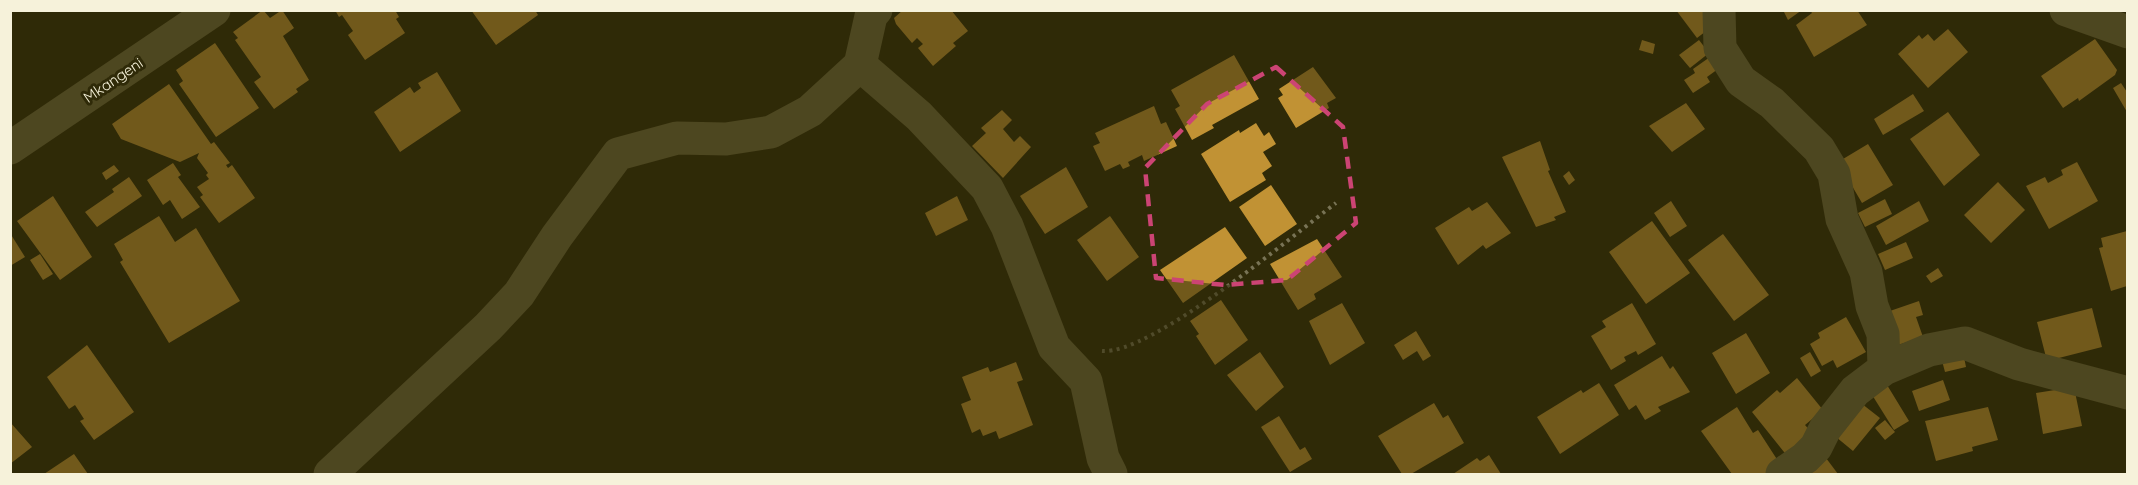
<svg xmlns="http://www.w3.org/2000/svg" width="2138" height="485" viewBox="0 0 2138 485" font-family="Quicksand,sans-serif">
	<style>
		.building { fill: #c19234 }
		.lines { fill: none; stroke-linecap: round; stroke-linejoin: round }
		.path { stroke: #787355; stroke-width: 4; stroke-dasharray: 3 4.5; stroke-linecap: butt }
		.minor { stroke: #716a3e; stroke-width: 33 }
		.marked { fill: none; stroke: #cc4474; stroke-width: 4.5; stroke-dasharray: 12 8; stroke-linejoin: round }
		.labels { text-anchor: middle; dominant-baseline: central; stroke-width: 6; stroke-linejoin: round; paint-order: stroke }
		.street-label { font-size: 15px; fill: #f6f2da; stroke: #2f2a08 }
	</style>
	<rect width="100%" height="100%" fill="#2f2a08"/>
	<path class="building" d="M 263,10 L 270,18 L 282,10 L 294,28 L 283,36 L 309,80 L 296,89 L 298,92 L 274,109 L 254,82 L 261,77 L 235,40 L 238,38 L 233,32 Z
		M 335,10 L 395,10 L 399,17 L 396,19 L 405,33 L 365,60 L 348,35 L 353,31 L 342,15 L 339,17 Z
		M 471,10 L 535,10 L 538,15 L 496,45 Z
		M 903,10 L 951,10 L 968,31 L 953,43 L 956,46 L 933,66 L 918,48 L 923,44 L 917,38 L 912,43 L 896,24 L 894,18 Z
		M 1676,10 L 1702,10 L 1714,25 L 1697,38 Z
		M 1783,10 L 1802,10 L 1788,20 Z
		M 1810,10 L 1857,10 L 1867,25 L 1814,57 L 1796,25 L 1812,13 Z
		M 1948,29 L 1968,52 L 1928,88 L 1898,54 L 1919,35 L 1922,39 L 1928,34 L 1934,41 Z
		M 2095,39 L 2117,70 L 2115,75 L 2079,101 L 2078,98 L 2063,108 L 2041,76 Z
		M 1642,40 L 1655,44 L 1653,54 L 1639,50 Z
		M 1699,40 L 1709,53 L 1690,68 L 1679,55 Z
		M 215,43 L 259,108 L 216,137 L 179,84 L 183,81 L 176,70 Z
		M 1234,55 L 1259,99 L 1212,125 L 1214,128 L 1192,140 L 1175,109 L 1180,106 L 1171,90 Z
		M 1710,57 L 1718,69 L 1707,77 L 1710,82 L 1693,93 L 1684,80 L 1695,73 L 1693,69 Z
		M 1313,67 L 1336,98 L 1327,103 L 1329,108 L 1296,128 L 1278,98 L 1283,95 L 1279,89 Z
		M 437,72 L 461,111 L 400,152 L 374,112 L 410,87 L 414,93 L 421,88 L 418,83 Z
		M 2121,83 L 2127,92 L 2127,112 L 2113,88 Z
		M 169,84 L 211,144 L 214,142 L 230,163 L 226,165 L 228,168 L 232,165 L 255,198 L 219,223 L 200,197 L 203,195 L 197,187 L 209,179 L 206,175 L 208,173 L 197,158 L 199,153 L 180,162 L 121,139 L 112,124 Z
		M 1913,94 L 1924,111 L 1883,135 L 1874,119 Z
		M 1686,103 L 1705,129 L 1672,152 L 1649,126 Z
		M 1154,106 L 1161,124 L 1166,122 L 1177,146 L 1144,161 L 1142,155 L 1128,162 L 1130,166 L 1123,169 L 1120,164 L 1105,171 L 1093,146 L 1100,143 L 1095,133 Z
		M 1002,110 L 1012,120 L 1003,129 L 1014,142 L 1020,136 L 1031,147 L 1003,178 L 972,146 L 986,133 L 981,128 Z
		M 1948,112 L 1980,155 L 1944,186 L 1910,139 Z
		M 1256,123 L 1264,136 L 1269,132 L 1276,144 L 1263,152 L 1272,166 L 1262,173 L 1266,180 L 1230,202 L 1201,154 L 1239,130 L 1240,133 Z
		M 1540,141 L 1550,170 L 1548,171 L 1566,212 L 1554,217 L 1556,220 L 1536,227 L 1502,157 Z
		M 1868,144 L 1893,185 L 1862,203 L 1838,162 Z
		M 2077,162 L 2098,201 L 2049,229 L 2026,186 L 2045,177 L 2048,183 L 2063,175 L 2061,170 Z
		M 173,163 L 181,175 L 178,177 L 200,207 L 182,219 L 170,200 L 163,205 L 147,180 Z
		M 114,165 L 119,171 L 106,180 L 102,173 Z
		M 1066,167 L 1088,207 L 1045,234 L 1020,196 Z
		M 1569,171 L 1575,180 L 1569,185 L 1563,176 Z
		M 129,177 L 142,196 L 97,227 L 85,212 L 114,192 L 112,189 Z
		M 1998,182 L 2025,210 L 1991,243 L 1964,215 Z
		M 1271,185 L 1297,224 L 1265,246 L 1239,207 Z
		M 53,196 L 92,257 L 60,280 L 17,221 Z
		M 957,196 L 968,220 L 936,236 L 925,213 Z
		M 1885,199 L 1892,214 L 1865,227 L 1858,213 Z
		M 1671,201 L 1687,226 L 1670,237 L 1654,213 Z
		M 1919,201 L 1929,221 L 1886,245 L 1876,226 Z
		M 1487,202 L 1511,233 L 1486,249 L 1483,245 L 1458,265 L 1435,228 L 1469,207 L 1472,211 Z
		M 159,216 L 175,242 L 196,228 L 240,301 L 169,343 L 120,262 L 123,260 L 114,244 Z
		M 1110,216 L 1139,257 L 1107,281 L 1077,240 Z
		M 1652,221 L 1690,273 L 1646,304 L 1609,252 Z
		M 1225,227 L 1247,258 L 1183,303 L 1160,270 Z
		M 2127,231 L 2127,286 L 2111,291 L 2099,248 L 2103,247 L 2101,238 Z
		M 10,233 L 25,257 L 10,266 Z
		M 1723,234 L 1769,295 L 1734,321 L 1688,260 Z
		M 1317,239 L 1342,277 L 1314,294 L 1316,299 L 1298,310 L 1270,264 Z
		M 1906,242 L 1913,258 L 1885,270 L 1878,254 Z
		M 40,254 L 53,274 L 43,280 L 30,260 Z
		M 1938,268 L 1943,276 L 1931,283 L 1926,276 Z
		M 1221,300 L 1248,340 L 1215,365 L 1196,336 L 1199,334 L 1190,321 Z
		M 1919,301 L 1923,315 L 1916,317 L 1923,337 L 1898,345 L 1887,312 Z
		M 1342,303 L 1365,343 L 1330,365 L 1309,321 Z
		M 1632,303 L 1656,344 L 1638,355 L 1636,351 L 1624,357 L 1626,361 L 1611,370 L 1591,336 L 1606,327 L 1602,321 Z
		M 2092,308 L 2102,347 L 2047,361 L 2037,322 Z
		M 1846,317 L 1866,352 L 1837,368 L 1833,360 L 1822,366 L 1810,344 L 1820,338 L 1818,333 Z
		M 1416,331 L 1431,356 L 1423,361 L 1417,351 L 1403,360 L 1394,345 Z
		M 1746,333 L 1770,373 L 1736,394 L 1712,353 Z
		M 87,345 L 134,412 L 94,440 L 80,421 L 84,419 L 75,405 L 69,409 L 47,377 Z
		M 1260,352 L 1284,387 L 1256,411 L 1227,375 Z
		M 1810,352 L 1821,371 L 1811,377 L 1800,358 Z
		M 1963,352 L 1966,367 L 1945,372 L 1941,357 Z
		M 1662,356 L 1670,369 L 1673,366 L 1690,392 L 1658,407 L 1661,411 L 1645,420 L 1636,405 L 1629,410 L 1614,385 Z
		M 1016,362 L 1023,380 L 1017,382 L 1033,425 L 999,439 L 996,431 L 983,436 L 980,429 L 972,433 L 961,404 L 971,400 L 962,377 L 988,367 L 990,372 Z
		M 1797,378 L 1823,410 L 1805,425 L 1813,434 L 1788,457 L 1752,412 L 1777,390 L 1780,393 Z
		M 1884,380 L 1909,421 L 1894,430 L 1869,390 Z
		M 1943,380 L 1950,400 L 1919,411 L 1912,391 Z
		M 1599,383 L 1619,415 L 1560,454 L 1537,417 L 1581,390 L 1583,393 Z
		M 2074,387 L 2082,426 L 2043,434 L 2036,393 Z
		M 1857,400 L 1880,418 L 1853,451 L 1830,432 Z
		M 1434,403 L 1443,418 L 1448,415 L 1464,443 L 1411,474 L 1402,474 L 1378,436 Z
		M 1737,407 L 1753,433 L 1758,430 L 1780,464 L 1765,474 L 1732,474 L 1701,431 Z
		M 1988,407 L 1998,440 L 1972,447 L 1973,451 L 1936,461 L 1925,421 Z
		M 1279,416 L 1300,450 L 1305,447 L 1312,459 L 1290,472 L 1261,427 Z
		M 1885,420 L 1895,432 L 1885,440 L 1875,428 Z
		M 10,422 L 32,447 L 10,464 Z
		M 74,454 L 88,474 L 44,474 Z
		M 1489,455 L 1501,474 L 1453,474 L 1477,458 L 1480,461 Z
		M 1826,458 L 1838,474 L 1805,474 Z"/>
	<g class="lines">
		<path class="path" d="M 1102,351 C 1151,355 1292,236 1336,203"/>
		<path class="minor" d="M 1719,10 L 1720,48 L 1741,81 L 1772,103 L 1819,149 L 1834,174 L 1842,219 L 1866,272 L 1872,306 L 1883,334 L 1884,369 L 1855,391 L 1825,429 L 1816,447 L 1805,458 L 1782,474
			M 2066,10 L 2128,32
			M 860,65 L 919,116 L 987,188 L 1007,226 L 1054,347 L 1086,381 L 1103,458 L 1111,474
			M 10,148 L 214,10
			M 1884,369 L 1929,350 L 1965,343 L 2019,364 L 2128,393
			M 330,474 L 488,327 L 519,294 L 557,236 L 618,154 L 677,138 L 726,139 L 771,132 L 810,111 L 860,65 L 871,16 L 876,10"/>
	</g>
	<path d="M0 0H2138V485H0ZM 1276,67 L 1343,127 L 1356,223 L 1287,280 L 1225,285 L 1156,278 L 1145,168 L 1207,104 Z" fill="#2f2a08" fill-opacity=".55" fill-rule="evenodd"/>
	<path class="marked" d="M 1276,67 L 1343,127 L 1356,223 L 1287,280 L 1225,285 L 1156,278 L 1145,168 L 1207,104 Z"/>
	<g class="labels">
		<g class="street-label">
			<text transform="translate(113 80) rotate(-34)">Mkangeni</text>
		</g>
	</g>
	<rect width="2138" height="485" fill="none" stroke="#f6f2da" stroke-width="24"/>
</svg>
